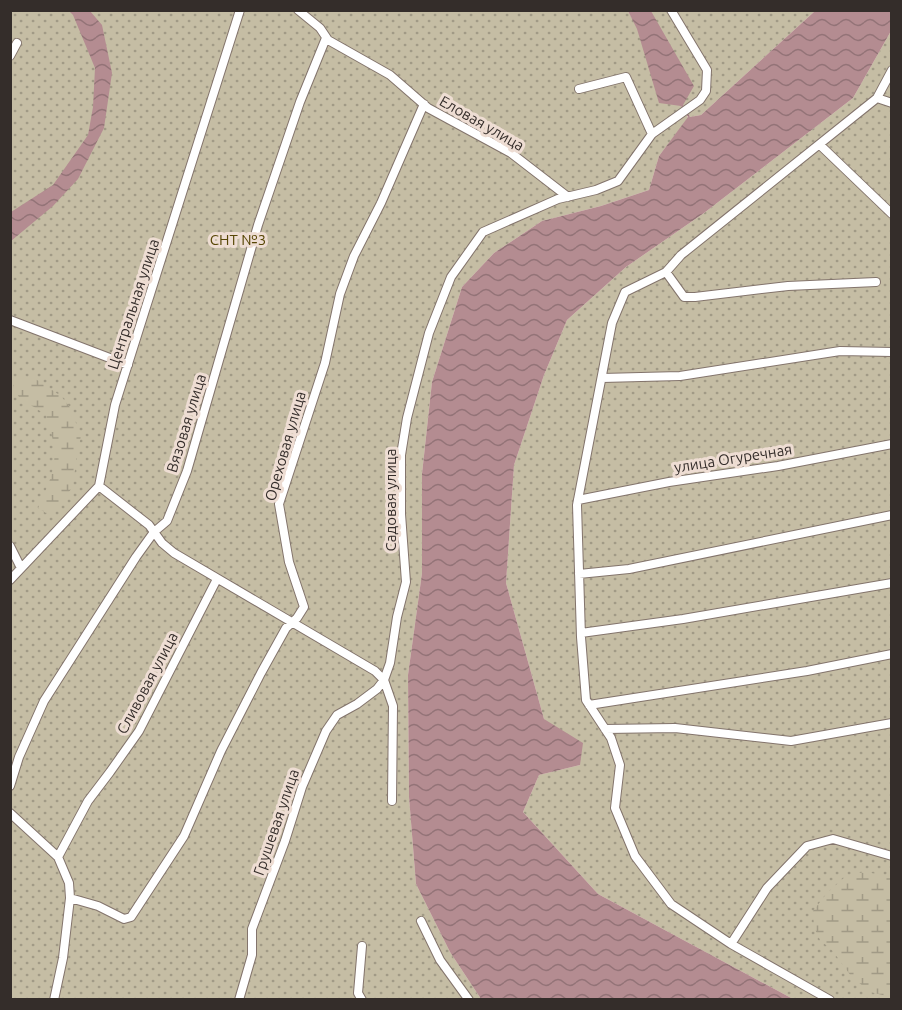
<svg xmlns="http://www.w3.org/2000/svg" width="902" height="1010" viewBox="0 0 902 1010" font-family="Ubuntu,sans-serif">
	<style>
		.grass { fill: url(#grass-dots) }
		.wetland { fill: url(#wetland-marsh) }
		.water { fill: url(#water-waves) }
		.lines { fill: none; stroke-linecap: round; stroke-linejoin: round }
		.street-casing { stroke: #83746c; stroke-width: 10 }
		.street { stroke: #fff; stroke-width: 8 }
		.labels { text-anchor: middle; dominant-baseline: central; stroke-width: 6; stroke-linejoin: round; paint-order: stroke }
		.street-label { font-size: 15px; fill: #342d2a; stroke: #eeddd3 }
		.park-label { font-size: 15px; fill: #574605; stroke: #eeddd3 }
	</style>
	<defs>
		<pattern id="grass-dots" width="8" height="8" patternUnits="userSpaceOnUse" patternTransform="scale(1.5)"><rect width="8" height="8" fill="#c5bda4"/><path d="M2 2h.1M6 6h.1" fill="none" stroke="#a19a86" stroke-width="1.8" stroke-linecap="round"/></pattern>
		<pattern id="wetland-marsh" width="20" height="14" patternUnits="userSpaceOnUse" patternTransform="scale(1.5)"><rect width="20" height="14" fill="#c5bda4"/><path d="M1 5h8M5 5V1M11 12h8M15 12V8" fill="none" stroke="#a19a86"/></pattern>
		<pattern id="water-waves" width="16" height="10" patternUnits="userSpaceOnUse" patternTransform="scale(1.5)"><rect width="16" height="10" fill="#b48c91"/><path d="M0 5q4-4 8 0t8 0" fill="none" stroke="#937377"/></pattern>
	</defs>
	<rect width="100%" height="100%" fill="#eeddd3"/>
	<path class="grass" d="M 10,11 L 628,11 L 688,118 L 659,156 L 649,190 L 601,206 L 542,221 L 494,253 L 462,287 L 432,382 L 422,474 L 422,573 L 408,675 L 409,797 L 416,884 L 450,952 L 481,999 L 11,999 Z
		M 651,11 L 815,11 L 701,115 L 690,117 L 682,105 Z
		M 891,31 L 891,999 L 793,999 L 598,894 L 523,812 L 539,775 L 580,765 L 544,719 L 506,583 L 514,465 L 544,375 L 567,320 L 626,267 L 704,213 L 853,98 Z"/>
	<path class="wetland" d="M 24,376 L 37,380 L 61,396 L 69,406 L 81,435 L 72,488 L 60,503 L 46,513 L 38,508 C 56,468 60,458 46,415 L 19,397 L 13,387 L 15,377 Z
		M 864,872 L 885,875 L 891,878 L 891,997 L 870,992 L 851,976 L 832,950 L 820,940 L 814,927 L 813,911 L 827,893 L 846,876 Z"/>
	<path class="water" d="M 69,11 L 90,11 L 102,25 L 112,73 L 104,128 L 78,179 L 53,206 L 11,241 L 11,212 L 53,185 L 88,135 L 93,107 L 95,68 L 73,15 Z
		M 628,11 L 651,11 L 694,86 L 683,105 L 690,117 L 701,115 L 815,11 L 891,11 L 891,31 L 853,98 L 704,213 L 626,267 L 567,320 L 544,375 L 514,465 L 506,583 L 544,719 L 583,743 L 580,765 L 539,775 L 523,812 L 598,894 L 793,999 L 481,999 L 450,952 L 416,884 L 409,797 L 408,675 L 422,573 L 422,474 L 432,382 L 462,287 L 494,253 L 542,221 L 601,206 L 649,190 L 659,156 L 688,117 L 681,106 L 659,103 L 637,29 Z"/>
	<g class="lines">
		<g class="street-casing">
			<path id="street" d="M 298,10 L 320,28 L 328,40 L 390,75 L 428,108 L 511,153 L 568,197
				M 10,56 L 17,43
				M 579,89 L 626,77 L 652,134
				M 877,98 L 892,103
				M 820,145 L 892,214
				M 666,272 L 684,297 L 695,297 L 788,286 L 876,282
				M 10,320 L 128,365
				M 602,378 L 680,376 L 840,351 L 892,352
				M 99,486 L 149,525 L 162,543 L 174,553 L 375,671 L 384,680 L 377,689 L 357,704 L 337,715 L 326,731 L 302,787 L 285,841 L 252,929 L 252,955 L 239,1000
				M 578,500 L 669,482 L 778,466 L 892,444
				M 10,546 L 21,568
				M 579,574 L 629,569 L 892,515
				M 10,580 L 99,486 L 115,405 L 240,10
				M 581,633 L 683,619 L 892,583
				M 589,705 L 807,671 L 892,654
				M 605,729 L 675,728 L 791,741 L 892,723
				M 10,786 L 19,757 L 44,701 L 136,557 L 154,532 L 167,521 L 187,471 L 258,225 L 300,102 L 326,38
				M 392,801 L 393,706 L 384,680 L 390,663 L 397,617 L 406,582 L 401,514 L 401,455 L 407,418 L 429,333 L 451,277 L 483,232 L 558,199 L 596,190 L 618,181 L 652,134 L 700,100 L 706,91 L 707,70 L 671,10
				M 10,813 L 58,857 L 69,883 L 70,898 L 63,958 L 54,1000
				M 58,857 L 88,801 L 110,772 L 139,731 L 217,579
				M 70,898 L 98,906 L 124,919 L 131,917 L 184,836 L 221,751 L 261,673 L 286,628 L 297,618 L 304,607 L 289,562 L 279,504 L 325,363 L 340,294 L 354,256 L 381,203 L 424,104
				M 421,921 L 440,960 L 469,1000
				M 731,944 L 767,888 L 807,846 L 833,839 L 892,856
				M 362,1000 L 358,993 L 362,946
				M 830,1000 L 731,944 L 671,904 L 635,856 L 615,808 L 620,765 L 611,738 L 586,700 L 581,637 L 577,505 L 612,323 L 625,292 L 666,272 L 681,255 L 877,98 L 892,70"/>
		</g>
		<use href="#street" class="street"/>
	</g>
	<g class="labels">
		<g class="street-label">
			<text transform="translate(482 123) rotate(30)">Еловая улица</text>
			<text transform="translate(133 304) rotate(-72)">Центральная улица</text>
			<text transform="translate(186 423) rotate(-73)">Вязовая улица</text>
			<text transform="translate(285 446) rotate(-74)">Ореховая улица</text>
			<text transform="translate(733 458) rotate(-9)">улица Огуречная</text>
			<text transform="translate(390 500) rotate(-90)">Садовая улица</text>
			<text transform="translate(147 683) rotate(-62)">Сливовая улица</text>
			<text transform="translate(276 822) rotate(-71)">Грушевая улица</text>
		</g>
		<g class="park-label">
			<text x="238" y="239">СНТ №3</text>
		</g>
	</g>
	<rect width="902" height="1010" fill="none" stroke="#342d2a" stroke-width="24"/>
</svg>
